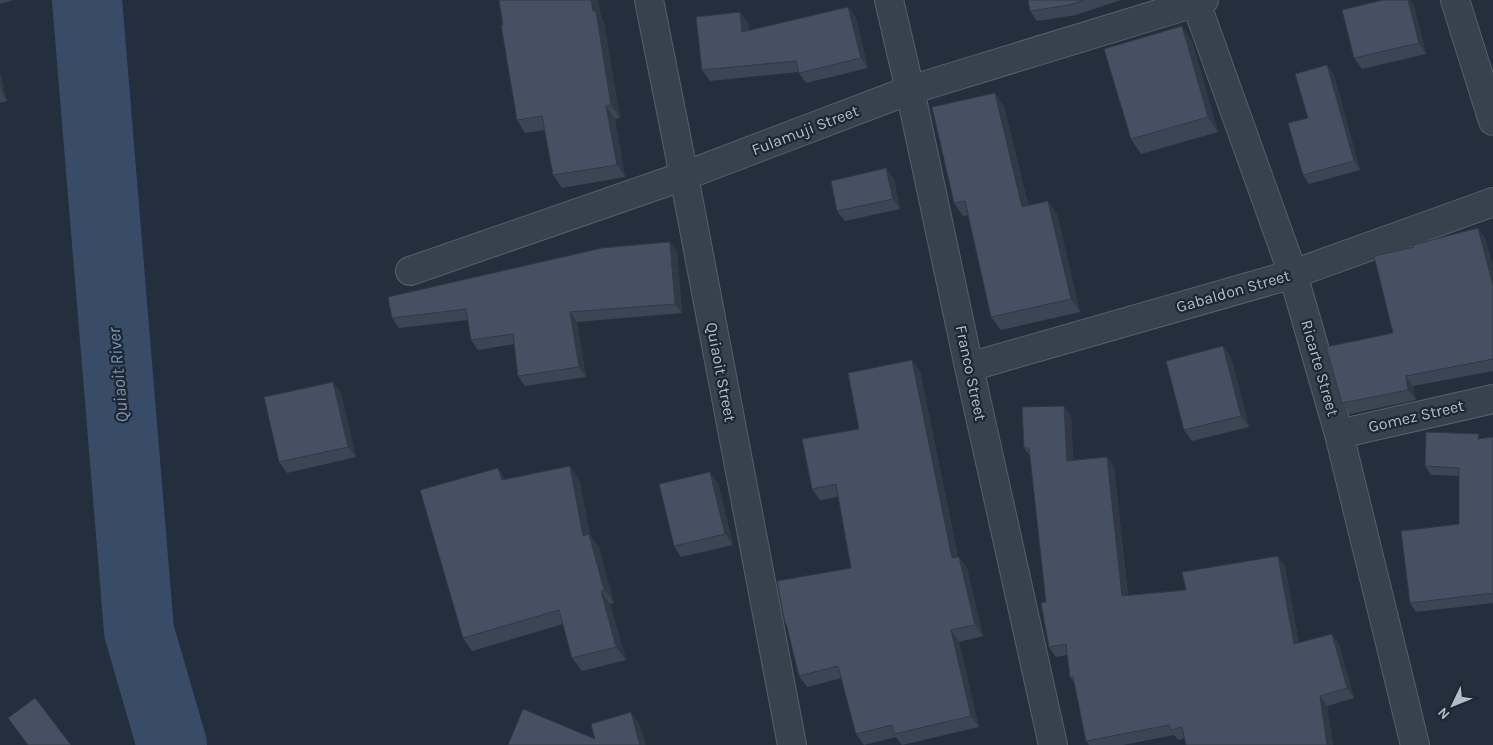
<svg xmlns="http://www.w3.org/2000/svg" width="1493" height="745" viewBox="0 0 1493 745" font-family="Karla,sans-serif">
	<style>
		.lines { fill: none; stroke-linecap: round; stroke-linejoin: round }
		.river { stroke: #394c67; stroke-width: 70 }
		.minor-casing { stroke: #565f6c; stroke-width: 30 }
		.minor { stroke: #38414e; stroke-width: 28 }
		.wall { fill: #3b4654 }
		.shaded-wall { fill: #303945 }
		.building { fill: #455162; stroke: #303945 }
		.labels { text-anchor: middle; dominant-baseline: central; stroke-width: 4.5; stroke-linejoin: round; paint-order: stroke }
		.street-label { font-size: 16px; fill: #b4bcc9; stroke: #1d2633 }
		.water-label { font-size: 18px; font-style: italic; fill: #7c92b1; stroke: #1d2633 }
	</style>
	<rect width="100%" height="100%" fill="#242f3e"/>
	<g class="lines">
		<path class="river" d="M 87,0 L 139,631 L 172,745"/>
		<g class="minor-casing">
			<path id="minor" d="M 649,0 L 684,176 L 792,745
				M 889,0 L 910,90 L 969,367 L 1053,745
				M 1195,0 L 1293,274 L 1339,434 L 1415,745
				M 1455,0 L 1493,121
				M 410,271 L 684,176 L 910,90 L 1204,0
				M 969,367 L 1293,274 L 1493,202
				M 1339,434 L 1493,399"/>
		</g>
		<use href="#minor" class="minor"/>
	</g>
	<path class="wall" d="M 0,0 L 13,0 L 0,4 Z
		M 499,0 L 598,0 L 601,18 L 604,23 L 620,118 L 615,119 L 625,177 L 562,188 L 553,175 L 545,130 L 525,133 L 517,120 L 503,25 Z
		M 1028,0 L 1121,0 L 1076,15 L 1037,21 L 1030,11 Z
		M 1414,5 L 1426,54 L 1362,69 L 1354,58 Z
		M 848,7 L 856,18 L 868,68 L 806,83 L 798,72 L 710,81 L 702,70 L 740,12 L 748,23 L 749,31 Z
		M 1192,41 L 1218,132 L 1141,154 L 1131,139 Z
		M 1327,65 L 1334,75 L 1360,170 L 1309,184 L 1303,175 L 1308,118 Z
		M 0,73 L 7,101 L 0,103 Z
		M 995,93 L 1004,106 L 1028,205 L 1048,201 L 1057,214 L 1080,312 L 1001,330 L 991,317 L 968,215 L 963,216 L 954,203 Z
		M 894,179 L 900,209 L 845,221 L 837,211 Z
		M 1478,228 L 1485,238 L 1493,268 L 1493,371 L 1413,386 L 1416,400 L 1350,414 L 1342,403 L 1393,333 L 1414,247 Z
		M 677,252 L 682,313 L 577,322 L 586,377 L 525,386 L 518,376 L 514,344 L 478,350 L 471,340 L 468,320 L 399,328 L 392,318 Z
		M 1223,346 L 1231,357 L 1249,427 L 1192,441 L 1184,430 Z
		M 920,371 L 958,557 L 959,557 L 967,568 L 983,636 L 959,642 L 979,727 L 902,745 L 896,737 L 864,745 L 856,734 L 842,678 L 807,687 L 799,676 L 787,626 L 785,623 L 851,568 L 838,497 L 820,500 L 812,489 L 859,429 Z
		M 333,382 L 341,393 L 356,457 L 287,473 L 279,462 Z
		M 1064,406 L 1071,416 L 1073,460 L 1107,457 L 1114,467 L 1128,595 L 1186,590 L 1285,566 L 1299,643 L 1332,634 L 1339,644 L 1354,698 L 1327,706 L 1333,745 L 1186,745 L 1185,738 L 1178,740 L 1174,735 L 1123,745 L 1089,745 L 1086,741 L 1075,684 L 1070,677 L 1067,655 L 1056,657 L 1049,647 L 1046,602 L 1030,456 L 1024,448 Z
		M 1493,437 L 1493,603 L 1416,612 L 1410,603 L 1459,524 L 1459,476 L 1431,475 L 1425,466 L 1482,438 Z
		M 506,479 L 579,479 L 590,535 L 599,548 L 614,603 L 610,604 L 626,660 L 582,671 L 572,658 L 563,624 L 472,651 L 463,638 Z
		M 718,483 L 733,545 L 681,557 L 674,546 Z"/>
	<path class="shaded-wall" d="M 591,0 L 598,0 L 601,18 L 604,23 L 620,118 L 611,105 Z
		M 1408,0 L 1410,0 L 1414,5 L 1426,54 L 1419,43 Z
		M 848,7 L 856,18 L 868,68 L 861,58 Z
		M 740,12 L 748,23 L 750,43 L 742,32 Z
		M 1182,26 L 1192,41 L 1218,132 L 1208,117 Z
		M 1327,65 L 1334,75 L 1360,170 L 1354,161 Z
		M 0,73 L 7,101 L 2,93 L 0,86 Z
		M 995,93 L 1004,106 L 1031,220 L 1022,207 Z
		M 606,106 L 615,119 L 625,177 L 617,165 Z
		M 886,168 L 894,179 L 900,209 L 893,199 Z
		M 1048,201 L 1057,214 L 1080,312 L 1071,299 Z
		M 1478,228 L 1485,238 L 1493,268 L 1493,285 Z
		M 670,242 L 677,252 L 682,313 L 675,304 Z
		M 570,312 L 577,322 L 586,377 L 579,367 Z
		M 1223,346 L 1231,357 L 1249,427 L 1241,416 Z
		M 912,360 L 920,371 L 960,569 L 952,558 Z
		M 1406,376 L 1413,386 L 1416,400 L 1408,390 Z
		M 333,382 L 341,393 L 356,457 L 348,447 Z
		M 1064,406 L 1071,416 L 1074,471 L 1067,461 Z
		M 1107,457 L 1114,467 L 1129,606 L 1122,596 Z
		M 570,466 L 579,479 L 590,535 L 599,548 L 614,603 L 604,590 L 583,536 Z
		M 498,468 L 507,481 L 502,480 Z
		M 710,472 L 718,483 L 733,545 L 725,534 Z
		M 1278,556 L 1285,566 L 1301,654 L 1294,644 Z
		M 959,557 L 967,568 L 983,636 L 975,625 Z
		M 601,591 L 610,604 L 626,660 L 616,647 Z
		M 951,630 L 959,642 L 979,727 L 971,716 Z
		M 1332,634 L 1339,644 L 1354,698 L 1347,688 Z
		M 1320,696 L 1327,706 L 1333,745 L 1327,745 Z
		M 631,712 L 640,725 L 646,745 L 640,745 Z"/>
	<path class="building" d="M 499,0 L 591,0 L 593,11 L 596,11 L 611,105 L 606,106 L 617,165 L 553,175 L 542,116 L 517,120 L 501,25 L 503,25 Z
		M 1028,0 L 1084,0 L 1069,5 L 1030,11 Z
		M 1383,0 L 1408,0 L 1419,43 L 1354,58 L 1342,10 Z
		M 848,7 L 861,58 L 799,73 L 796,61 L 702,70 L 696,17 L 740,12 L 742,32 Z
		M 1182,26 L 1208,117 L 1131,139 L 1104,49 Z
		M 1327,65 L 1354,161 L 1303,175 L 1288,123 L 1308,118 L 1295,74 Z
		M 995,93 L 1022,207 L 1048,201 L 1071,299 L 991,317 L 965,201 L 954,203 L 932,107 Z
		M 886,168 L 893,199 L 837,211 L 831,181 Z
		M 1478,228 L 1493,285 L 1493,359 L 1406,376 L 1408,390 L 1342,403 L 1326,347 L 1393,333 L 1374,256 L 1414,247 L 1413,245 Z
		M 670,242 L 675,304 L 570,312 L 579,367 L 518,376 L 513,334 L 471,340 L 466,309 L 392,318 L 388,297 L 602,248 Z
		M 1223,346 L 1241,416 L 1184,430 L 1166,361 Z
		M 912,360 L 952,558 L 959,557 L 975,625 L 951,630 L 971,716 L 894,734 L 892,725 L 856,734 L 838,666 L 799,676 L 786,623 L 785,623 L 777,581 L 851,568 L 836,484 L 812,489 L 802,439 L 859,429 L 848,373 Z
		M 333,382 L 348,447 L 279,462 L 264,397 Z
		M 1064,406 L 1067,461 L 1107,457 L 1122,596 L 1186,590 L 1182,572 L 1278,556 L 1294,644 L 1332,634 L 1347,688 L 1320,696 L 1327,745 L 1186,745 L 1182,727 L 1171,730 L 1169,725 L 1086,741 L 1073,677 L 1070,677 L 1066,644 L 1049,647 L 1041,603 L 1046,602 L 1029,448 L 1024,448 L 1022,407 Z
		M 1426,432 L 1479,434 L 1478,439 L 1493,437 L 1493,593 L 1410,603 L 1401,531 L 1459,524 L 1459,468 L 1425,466 Z
		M 570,466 L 583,536 L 589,534 L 604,590 L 601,591 L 616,647 L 572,658 L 559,610 L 463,638 L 420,490 L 498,468 L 502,480 Z
		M 710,472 L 725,534 L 674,546 L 659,484 Z
		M 35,698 L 71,745 L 28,745 L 8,718 Z
		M 523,709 L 595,739 L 591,724 L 631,712 L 640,745 L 508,745 Z"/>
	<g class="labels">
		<g class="street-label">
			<text transform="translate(805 130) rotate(-21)">Fulamuji Street</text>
			<text transform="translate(1233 291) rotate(-16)">Gabaldon Street</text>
			<text transform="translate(1320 368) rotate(74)">Ricarte Street</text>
			<text transform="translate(721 372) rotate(79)">Quiaoit Street</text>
			<text transform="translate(971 373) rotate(78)">Franco Street</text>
			<text transform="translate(1416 416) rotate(-13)">Gomez Street</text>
		</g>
		<g class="water-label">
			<text transform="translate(118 375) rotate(-95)">Quiaoit River</text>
		</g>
	</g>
	<g transform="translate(1453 705) rotate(227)" stroke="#1d2633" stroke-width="4" paint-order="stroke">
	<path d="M0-4L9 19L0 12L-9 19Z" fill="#b4bcc9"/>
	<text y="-8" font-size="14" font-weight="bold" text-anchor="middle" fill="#b4bcc9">N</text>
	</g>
</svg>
